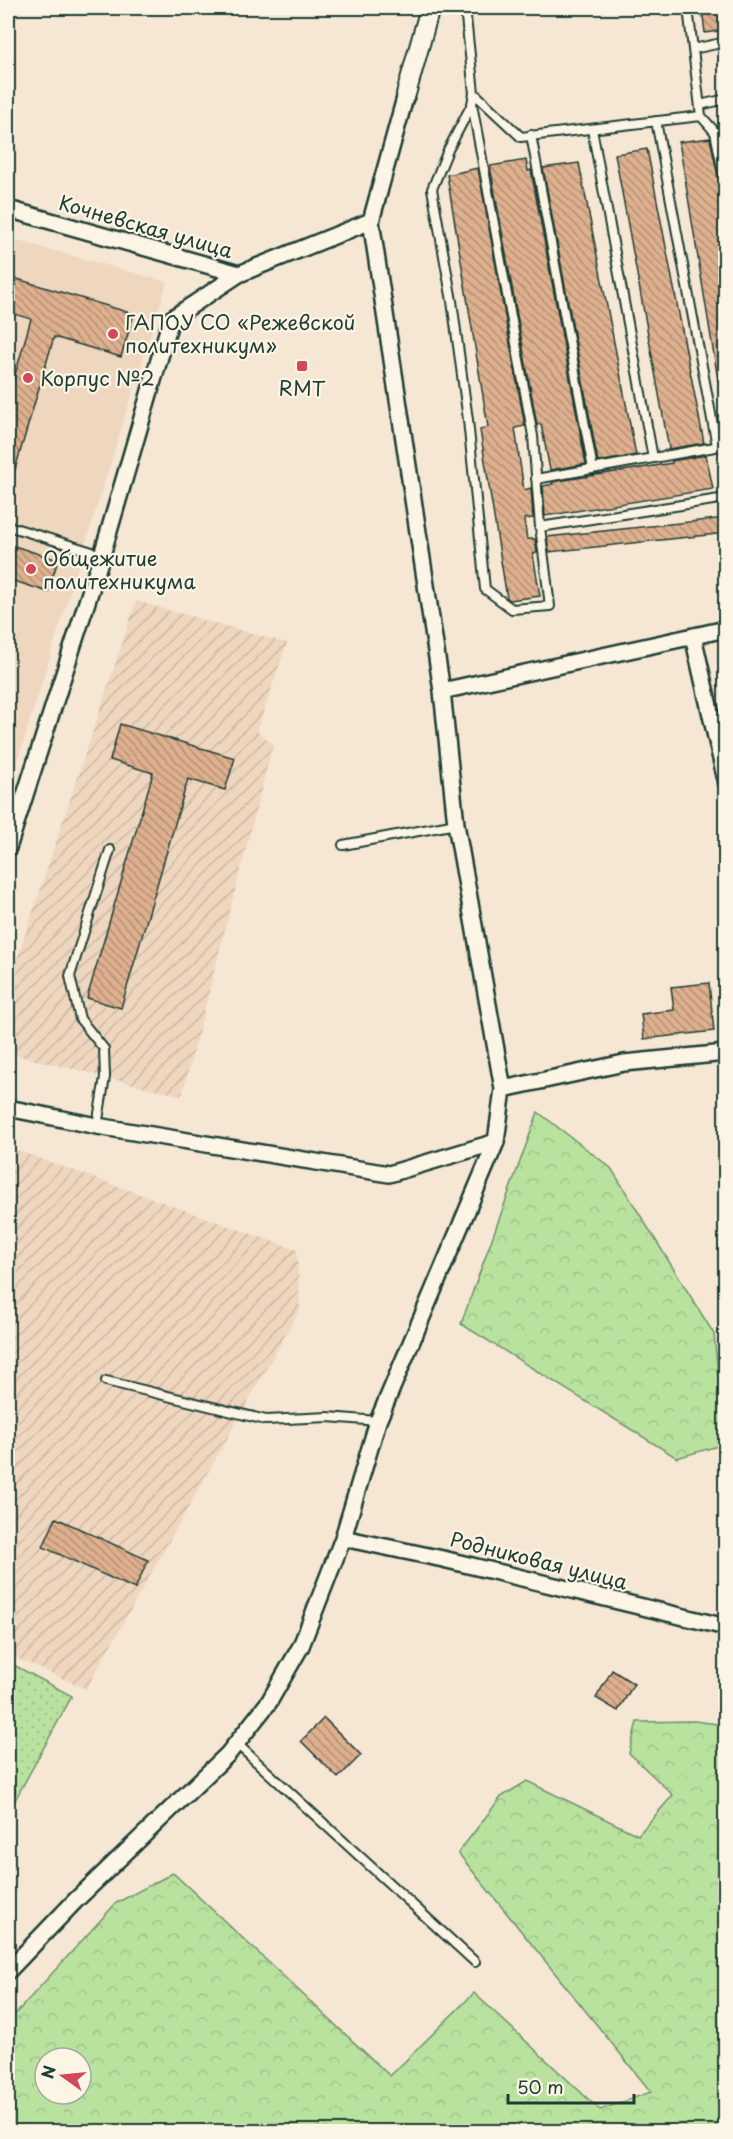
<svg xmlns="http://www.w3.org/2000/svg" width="733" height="2139" viewBox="0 0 733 2139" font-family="'Playpen Sans',sans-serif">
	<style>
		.built { fill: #efd6bf }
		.industrial { fill: url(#industrial-furrows) }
		.forest { fill: url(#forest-crowns); stroke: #6c906a; stroke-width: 1.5; fill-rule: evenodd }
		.garden { fill: url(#garden-dots); stroke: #6c906a; stroke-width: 1.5 }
		.building { fill: url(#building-back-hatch); stroke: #1f3d34; stroke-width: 1.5 }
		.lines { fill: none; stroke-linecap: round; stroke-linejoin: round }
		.service-casing { stroke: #1f3d34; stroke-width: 12 }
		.minor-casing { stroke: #1f3d34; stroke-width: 20 }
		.tertiary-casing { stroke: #1f3d34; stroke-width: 22 }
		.service { stroke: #fcf5e5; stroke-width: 8 }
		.minor { stroke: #fcf5e5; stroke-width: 15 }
		.tertiary { stroke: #fcf5e5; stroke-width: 18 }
		.poi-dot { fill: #d1495b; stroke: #fcf5e5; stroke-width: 2 }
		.labels { text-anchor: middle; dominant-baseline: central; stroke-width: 4.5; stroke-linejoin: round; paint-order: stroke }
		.street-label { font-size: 20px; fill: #1f3d34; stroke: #fcf5e5 }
		.poi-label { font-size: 20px; fill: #1f3d34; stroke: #fcf5e5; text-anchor: start }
	</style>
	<defs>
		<pattern id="industrial-furrows" width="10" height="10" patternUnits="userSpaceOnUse" patternTransform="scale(1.5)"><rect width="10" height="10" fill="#efd6bf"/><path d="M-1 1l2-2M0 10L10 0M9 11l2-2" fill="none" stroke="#ccb9a5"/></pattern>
		<pattern id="forest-crowns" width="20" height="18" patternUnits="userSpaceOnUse" patternTransform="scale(1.5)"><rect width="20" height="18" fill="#b9e29f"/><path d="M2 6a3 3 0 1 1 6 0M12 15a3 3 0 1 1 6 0" fill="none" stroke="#9fc38a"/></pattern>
		<pattern id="garden-dots" width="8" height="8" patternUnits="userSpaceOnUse" patternTransform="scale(1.5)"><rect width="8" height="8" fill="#b9e29f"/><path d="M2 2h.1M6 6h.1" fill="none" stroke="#9fc38a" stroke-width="1.8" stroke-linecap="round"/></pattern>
		<pattern id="building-back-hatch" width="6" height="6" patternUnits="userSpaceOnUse" patternTransform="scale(1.5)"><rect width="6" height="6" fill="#deb08e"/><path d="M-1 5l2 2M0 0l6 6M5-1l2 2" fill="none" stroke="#b39075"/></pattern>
	</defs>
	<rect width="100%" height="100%" fill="#f6e7d4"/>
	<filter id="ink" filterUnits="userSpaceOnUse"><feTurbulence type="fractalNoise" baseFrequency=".0167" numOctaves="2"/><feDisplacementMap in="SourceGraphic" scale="12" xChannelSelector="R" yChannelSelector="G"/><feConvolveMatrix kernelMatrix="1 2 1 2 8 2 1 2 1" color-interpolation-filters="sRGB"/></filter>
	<g filter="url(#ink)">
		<path class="built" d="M 8,238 L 167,282 L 8,791 Z"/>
		<path class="industrial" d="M 136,601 L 287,643 L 257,731 L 273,744 L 182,1096 L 11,1054 L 8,1040 L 8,986 Z
			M 8,1147 L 297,1250 L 300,1309 L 86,1689 L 8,1654 Z"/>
		<path class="forest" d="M 538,1112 L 611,1168 L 714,1334 L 725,1444 L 677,1458 L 461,1324 Z
			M 694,1721 L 725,1725 L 725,2131 L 8,2131 L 8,2022 L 116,1903 L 173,1873 L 390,2076 L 474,1993 L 600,2110 L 651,2092 L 458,1853 L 501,1797 L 527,1781 L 638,1835 L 673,1795 L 629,1753 L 637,1722 ZM 45,2058 L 81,2058 L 81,2094 L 45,2094 Z"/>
		<path class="garden" d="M 8,1662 L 72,1696 L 8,1813 Z"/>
		<path class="building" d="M 702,8 L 726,8 L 726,30 L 705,33 Z
			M 710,138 L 726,215 L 726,379 L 718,380 L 679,142 Z
			M 647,149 L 704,443 L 669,449 L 615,154 Z
			M 526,160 L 528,171 L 531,170 L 586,464 L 550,470 L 541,424 L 537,425 L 490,166 Z
			M 579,163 L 636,455 L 598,462 L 543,168 Z
			M 478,168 L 525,426 L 515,428 L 524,490 L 531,488 L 533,518 L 524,519 L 527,539 L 535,539 L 537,553 L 533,554 L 540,596 L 510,600 L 507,598 L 480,430 L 488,427 L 447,175 Z
			M 17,279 L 134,314 L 121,357 L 54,337 L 11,483 L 8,482 L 8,399 L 31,319 L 8,312 Z
			M 706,455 L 713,489 L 545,516 L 543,486 L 553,484 L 552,482 L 672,463 L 672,461 Z
			M 726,518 L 726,533 L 549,552 L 547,537 Z
			M 8,544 L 58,560 L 48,592 L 8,579 Z
			M 120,724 L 235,758 L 225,790 L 188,779 L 121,1008 L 87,998 L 153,773 L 110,760 Z
			M 709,983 L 714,1031 L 644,1039 L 641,1014 L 674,1010 L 671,987 Z
			M 56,1518 L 148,1560 L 135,1589 L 43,1547 Z
			M 612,1670 L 634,1684 L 618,1711 L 596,1698 Z
			M 324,1718 L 361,1755 L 338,1778 L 301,1741 Z"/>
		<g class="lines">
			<g class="service-casing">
				<path id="service" d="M 465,8 L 474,93 L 521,137 L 701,116
					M 688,8 L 701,116 L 715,132 L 726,188
					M 693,49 L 726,42
					M 472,104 L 533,436 L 540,527 L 550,606 L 512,609 L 485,589 L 468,420 L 452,301 L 432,189 L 448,150 L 472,104 L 474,93
					M 700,105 L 726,99
					M 656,121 L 717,446
					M 592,129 L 653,458
					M 531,135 L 593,469
					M 536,479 L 726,445
					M 8,526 L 102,555
					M 540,527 L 726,498
					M 343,845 L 456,824
					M 97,1126 L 105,1077 L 104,1049 L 80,1019 L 70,976 L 110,850
					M 106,1381 L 266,1420 L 328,1417 L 378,1421
					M 236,1743 L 475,1962
					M 8,1790 L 10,1791 L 8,1796"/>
			</g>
			<g class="minor-casing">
				<path id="minor" d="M 8,209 L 239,274 L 371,221
					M 693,636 L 726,781
					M 442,691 L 726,629
					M 8,848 L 102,555 L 171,319 L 239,274
					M 503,1089 L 624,1063 L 726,1053
					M 8,1108 L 97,1126 L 389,1174 L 496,1142
					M 343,1538 L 443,1559 L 726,1627
					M 8,1971 L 76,1900 L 228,1754 L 269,1702 L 301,1646 L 343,1538 L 378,1421 L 496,1142 L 503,1089 L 456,824 L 442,691 L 371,221 L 406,94"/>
			</g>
			<g class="tertiary-casing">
				<path id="tertiary" d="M 406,94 L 430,8"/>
			</g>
			<use href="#service" class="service"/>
			<use href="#minor" class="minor"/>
			<use href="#tertiary" class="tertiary"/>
		</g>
	</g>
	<g class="poi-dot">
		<circle cx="113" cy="334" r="6"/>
		<rect x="296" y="360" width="12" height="12" rx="3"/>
		<circle cx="28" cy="378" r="6"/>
		<circle cx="31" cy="569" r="6"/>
	</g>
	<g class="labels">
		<g class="street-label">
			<text transform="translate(146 226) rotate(16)">Кочневская улица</text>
			<text transform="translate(539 1560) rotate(14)">Родниковая улица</text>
		</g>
		<g class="poi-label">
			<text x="125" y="322">ГАПОУ СО «Режевской<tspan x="125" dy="23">политехникум»</tspan></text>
			<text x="40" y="378">Корпус №2</text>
			<text x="302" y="388" text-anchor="middle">RMT</text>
			<text x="43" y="558">Общежитие<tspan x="43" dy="23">политехникума</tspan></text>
		</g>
	</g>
	<rect width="733" height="2139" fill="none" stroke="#fcf5e5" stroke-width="30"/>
	<rect x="15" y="15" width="703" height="2109" fill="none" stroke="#1f3d34" stroke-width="2" filter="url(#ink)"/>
	<g transform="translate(63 2076) rotate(285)"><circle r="28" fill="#fcf5e5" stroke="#a4ab9e" stroke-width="1.5"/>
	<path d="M0-4.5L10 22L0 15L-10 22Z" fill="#d1495b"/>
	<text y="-9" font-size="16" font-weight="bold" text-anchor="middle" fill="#1f3d34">N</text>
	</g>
	<path d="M508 2094v9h126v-9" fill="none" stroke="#1f3d34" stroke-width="3"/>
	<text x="517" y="2094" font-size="18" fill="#1f3d34" stroke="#fcf5e5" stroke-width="4.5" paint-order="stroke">50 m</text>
</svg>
